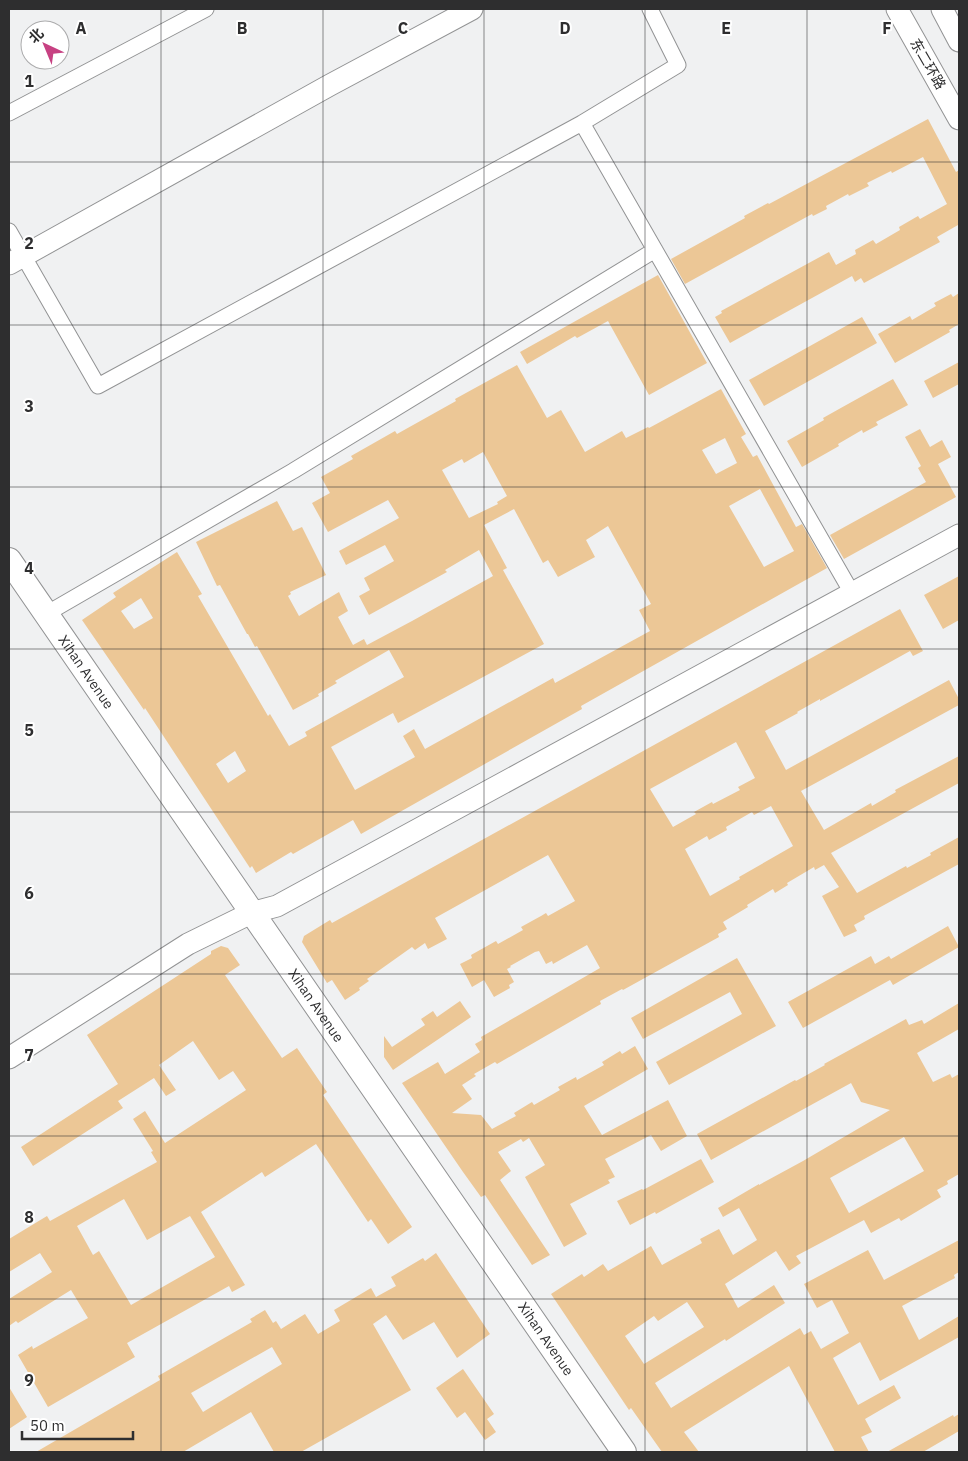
<svg xmlns="http://www.w3.org/2000/svg" width="968" height="1461" viewBox="0 0 968 1461" font-family="'IBM Plex Sans','Noto Sans SC',sans-serif">
	<style>
		.building { fill: #ecc796; fill-rule: evenodd }
		.lines { fill: none; stroke-linecap: round; stroke-linejoin: round }
		.street-casing { stroke: #929394; stroke-width: 17 }
		.secondary-casing { stroke: #929394; stroke-width: 23 }
		.primary-casing { stroke: #929394; stroke-width: 26 }
		.street { stroke: #fff; stroke-width: 15 }
		.secondary { stroke: #fff; stroke-width: 21 }
		.primary { stroke: #fff; stroke-width: 24 }
		.grid { fill: none; stroke: #2e2e2f; stroke-width: 1; stroke-opacity: 0.55 }
		.labels { text-anchor: middle; dominant-baseline: central; stroke-width: 4; stroke-linejoin: round; paint-order: stroke }
		.street-label { font-size: 14px; fill: #2e2e2f; stroke: #fff }
		.grid-label { font-size: 16px; text-anchor: middle; font-weight: bold; fill: #2e2e2f; stroke: #fff; stroke-width: 4; stroke-linejoin: round; paint-order: stroke }
	</style>
	<rect width="100%" height="100%" fill="#f0f1f2"/>
	<path class="building" d="M 928,119 L 956,172 L 959,170 L 959,227 L 958,225 L 937,237 L 940,242 L 864,283 L 861,278 L 855,282 L 852,276 L 730,343 L 715,317 L 722,313 L 721,311 L 829,252 L 836,265 L 856,254 L 855,250 L 873,240 L 876,244 L 900,230 L 899,227 L 918,216 L 920,219 L 947,204 L 923,157 L 892,173 L 891,171 L 867,183 L 869,186 L 849,196 L 848,194 L 826,206 L 827,209 L 813,216 L 812,214 L 685,284 L 671,259 L 745,218 L 744,216 L 768,203 L 769,204 Z
		M 658,275 L 707,363 L 649,395 L 608,321 L 577,338 L 575,336 L 527,364 L 520,352 Z
		M 959,293 L 959,324 L 949,330 L 950,332 L 895,363 L 878,334 L 910,316 L 912,320 L 936,306 L 934,303 L 951,294 L 953,297 Z
		M 862,317 L 877,343 L 764,406 L 749,380 Z
		M 959,362 L 959,384 L 933,398 L 924,381 Z
		M 517,365 L 547,418 L 561,410 L 585,452 L 622,431 L 626,438 L 648,427 L 649,428 L 721,389 L 746,434 L 741,437 L 753,457 L 757,455 L 796,527 L 802,524 L 827,568 L 581,706 L 582,709 L 361,834 L 353,820 L 293,854 L 291,852 L 256,873 L 252,866 L 250,868 L 145,708 L 144,710 L 82,620 L 116,597 L 113,593 L 177,552 L 202,594 L 198,596 L 268,716 L 270,714 L 289,746 L 307,736 L 305,732 L 404,677 L 389,650 L 335,681 L 337,683 L 318,694 L 319,696 L 293,710 L 257,646 L 255,647 L 248,634 L 247,634 L 220,585 L 217,586 L 196,542 L 277,501 L 293,531 L 302,527 L 326,575 L 290,592 L 291,594 L 288,596 L 299,616 L 339,592 L 348,611 L 338,617 L 353,645 L 364,639 L 367,645 L 412,621 L 493,576 L 479,550 L 445,570 L 447,572 L 369,615 L 359,596 L 370,590 L 364,578 L 394,561 L 385,545 L 346,565 L 339,551 L 399,518 L 388,500 L 328,532 L 312,503 L 330,493 L 321,477 L 353,459 L 351,456 L 395,431 L 397,434 L 456,401 L 455,399 ZM 725,438 L 737,463 L 716,474 L 702,450 ZM 483,452 L 507,496 L 497,502 L 498,504 L 469,518 L 442,470 L 462,459 L 464,463 ZM 760,489 L 794,551 L 764,567 L 729,506 ZM 514,509 L 543,563 L 548,560 L 558,577 L 595,557 L 586,540 L 608,526 L 651,604 L 639,610 L 650,631 L 555,683 L 553,678 L 425,749 L 414,729 L 403,736 L 415,757 L 355,790 L 331,747 L 393,713 L 398,723 L 544,644 L 503,570 L 507,568 L 484,525 ZM 141,598 L 153,618 L 134,629 L 121,611 ZM 235,751 L 246,771 L 228,783 L 216,764 Z
		M 893,379 L 908,405 L 876,422 L 878,425 L 863,433 L 862,430 L 838,444 L 839,446 L 802,467 L 787,441 L 824,420 L 823,418 L 839,409 Z
		M 920,429 L 930,447 L 942,440 L 951,457 L 938,464 L 956,497 L 844,559 L 830,535 L 926,482 L 918,468 L 921,466 L 905,437 Z
		M 959,576 L 959,620 L 943,629 L 924,595 Z
		M 900,609 L 923,651 L 913,656 L 910,651 L 820,701 L 820,699 L 797,712 L 798,713 L 765,731 L 786,770 L 949,680 L 959,699 L 959,705 L 801,791 L 824,830 L 871,803 L 872,806 L 896,792 L 895,790 L 959,756 L 959,783 L 831,853 L 857,893 L 906,866 L 907,868 L 931,855 L 930,853 L 959,837 L 959,864 L 864,916 L 865,919 L 854,925 L 857,931 L 844,937 L 822,896 L 839,887 L 824,865 L 815,870 L 814,867 L 787,883 L 788,885 L 775,893 L 773,889 L 747,905 L 748,907 L 723,922 L 727,929 L 718,934 L 719,937 L 623,990 L 622,989 L 600,1001 L 601,1004 L 497,1064 L 495,1062 L 474,1074 L 476,1076 L 462,1085 L 472,1099 L 452,1113 L 481,1115 L 492,1129 L 516,1116 L 514,1113 L 532,1102 L 534,1105 L 560,1090 L 558,1087 L 576,1077 L 577,1080 L 604,1065 L 602,1062 L 620,1051 L 622,1054 L 635,1046 L 648,1069 L 584,1106 L 602,1135 L 668,1100 L 687,1136 L 661,1151 L 651,1135 L 605,1159 L 615,1177 L 608,1180 L 610,1183 L 570,1204 L 587,1234 L 564,1247 L 525,1177 L 545,1165 L 529,1138 L 523,1142 L 521,1139 L 498,1152 L 511,1171 L 500,1180 L 550,1255 L 532,1265 L 485,1195 L 481,1197 L 463,1172 L 402,1083 L 438,1062 L 445,1074 L 480,1052 L 475,1044 L 482,1040 L 481,1037 L 600,968 L 587,945 L 553,964 L 552,961 L 546,964 L 539,951 L 535,952 L 510,966 L 511,967 L 507,969 L 514,982 L 509,985 L 510,988 L 494,997 L 484,980 L 472,987 L 460,964 L 472,958 L 471,955 L 496,941 L 498,944 L 523,930 L 521,927 L 541,916 L 546,913 L 548,916 L 575,901 L 548,855 L 435,918 L 447,939 L 428,949 L 425,943 L 415,950 L 412,947 L 367,979 L 369,981 L 359,988 L 360,990 L 345,1000 L 332,980 L 327,983 L 302,942 L 304,936 L 330,920 L 332,923 ZM 736,742 L 755,778 L 738,787 L 740,790 L 713,804 L 712,802 L 694,812 L 696,814 L 673,827 L 650,789 ZM 771,806 L 793,846 L 739,877 L 740,879 L 710,896 L 685,849 L 707,836 L 709,840 L 727,830 L 726,827 L 752,812 L 754,815 Z
		M 948,926 L 959,947 L 893,985 L 890,980 L 803,1028 L 788,1002 L 871,956 L 875,964 L 889,956 L 891,959 Z
		M 221,946 L 228,948 L 240,965 L 225,975 L 282,1058 L 297,1048 L 327,1092 L 323,1095 L 412,1227 L 388,1244 L 371,1219 L 368,1222 L 316,1144 L 265,1177 L 262,1172 L 201,1212 L 245,1285 L 232,1292 L 229,1286 L 127,1343 L 135,1357 L 48,1407 L 18,1355 L 32,1346 L 33,1349 L 88,1318 L 71,1290 L 18,1323 L 16,1321 L 9,1326 L 9,1299 L 52,1272 L 40,1253 L 9,1272 L 9,1239 L 47,1216 L 50,1221 L 157,1162 L 151,1152 L 153,1151 L 133,1119 L 145,1111 L 165,1143 L 246,1090 L 233,1071 L 219,1080 L 193,1041 L 159,1065 L 176,1090 L 166,1096 L 154,1078 L 118,1101 L 123,1108 L 33,1166 L 21,1147 L 118,1084 L 87,1035 L 211,954 L 211,951 ZM 124,1199 L 147,1240 L 190,1216 L 215,1257 L 131,1305 L 99,1251 L 93,1255 L 77,1226 Z
		M 737,958 L 776,1026 L 669,1085 L 656,1062 L 742,1014 L 730,992 L 643,1039 L 631,1018 Z
		M 460,1001 L 471,1017 L 393,1070 L 384,1057 L 384,1036 L 392,1047 L 425,1025 L 421,1019 L 433,1011 L 437,1017 Z
		M 959,1003 L 959,1029 L 917,1053 L 933,1082 L 950,1074 L 952,1078 L 959,1074 L 959,1174 L 947,1181 L 948,1184 L 937,1190 L 941,1197 L 901,1221 L 899,1218 L 871,1233 L 864,1220 L 796,1256 L 801,1263 L 789,1271 L 776,1251 L 725,1284 L 738,1308 L 774,1285 L 785,1303 L 726,1341 L 725,1339 L 655,1383 L 671,1408 L 800,1328 L 804,1335 L 811,1331 L 821,1349 L 849,1333 L 832,1300 L 817,1308 L 804,1284 L 868,1250 L 884,1280 L 959,1240 L 959,1272 L 954,1275 L 955,1278 L 902,1306 L 919,1340 L 959,1316 L 959,1337 L 880,1381 L 860,1342 L 833,1358 L 858,1405 L 894,1385 L 901,1398 L 865,1419 L 872,1432 L 861,1437 L 869,1452 L 835,1452 L 789,1366 L 684,1432 L 699,1452 L 662,1452 L 631,1408 L 629,1410 L 551,1294 L 582,1274 L 584,1277 L 603,1264 L 608,1271 L 651,1246 L 662,1265 L 702,1243 L 700,1239 L 719,1229 L 733,1255 L 757,1240 L 739,1208 L 723,1217 L 718,1208 L 759,1184 L 759,1185 L 803,1161 L 890,1110 L 861,1102 L 851,1083 L 711,1160 L 697,1134 L 795,1080 L 796,1081 L 825,1065 L 824,1064 L 906,1019 L 909,1025 L 922,1020 L 924,1024 ZM 904,1137 L 924,1171 L 849,1213 L 830,1178 ZM 687,1302 L 704,1327 L 644,1364 L 625,1336 L 654,1316 L 658,1321 Z
		M 701,1159 L 714,1182 L 656,1214 L 655,1212 L 630,1225 L 617,1201 L 642,1189 L 643,1190 Z
		M 436,1253 L 490,1334 L 457,1358 L 434,1322 L 403,1340 L 386,1315 L 373,1324 L 411,1390 L 301,1452 L 274,1452 L 251,1412 L 183,1452 L 36,1452 L 160,1380 L 158,1376 L 252,1322 L 250,1319 L 265,1310 L 273,1323 L 276,1321 L 281,1329 L 305,1314 L 318,1334 L 340,1321 L 334,1310 L 371,1288 L 376,1297 L 396,1286 L 391,1277 L 423,1258 L 425,1261 ZM 272,1347 L 282,1364 L 203,1412 L 191,1393 Z
		M 463,1369 L 494,1414 L 487,1419 L 496,1432 L 485,1440 L 465,1412 L 457,1418 L 436,1388 Z
		M 9,1387 L 27,1417 L 9,1429 Z
		M 959,1414 L 959,1431 L 923,1452 L 887,1452 L 953,1415 L 954,1417 Z"/>
	<g class="lines">
		<g class="street-casing">
			<path id="street" d="M 9,113 L 206,9
				M 582,123 L 852,593
				M 9,231 L 98,386 L 582,123 L 678,65 L 650,9
				M 46,614 L 293,471 L 655,250"/>
		</g>
		<g class="secondary-casing">
			<path id="secondary" d="M 897,9 L 959,119
				M 942,9 L 959,41
				M 9,264 L 330,85 L 472,9
				M 9,1058 L 188,944 L 251,913 L 277,906 L 959,535"/>
		</g>
		<g class="primary-casing">
			<g id="primary">
				<path id="s1" d="M 9,560 L 624,1452"/>
			</g>
		</g>
		<use href="#street" class="street"/>
		<use href="#secondary" class="secondary"/>
		<use href="#primary" class="primary"/>
	</g>
	<path class="grid" d="M 161,9 L 161,1452M 323,9 L 323,1452M 484,9 L 484,1452M 645,9 L 645,1452M 807,9 L 807,1452M 9,162 L 959,162M 9,325 L 959,325M 9,487 L 959,487M 9,649 L 959,649M 9,812 L 959,812M 9,974 L 959,974M 9,1136 L 959,1136M 9,1299 L 959,1299"/>
	<g class="labels">
		<g class="street-label">
			<text transform="translate(928 64) rotate(60)">东二环路</text>
			<text stroke="none"><textPath href="#s1" startOffset="136">Xihan Avenue</textPath></text>
			<text stroke="none"><textPath href="#s1" startOffset="541">Xihan Avenue</textPath></text>
			<text stroke="none"><textPath href="#s1" startOffset="946">Xihan Avenue</textPath></text>
		</g>
	</g>
	<g class="grid-label">
		<text x="81" y="34">A</text>
		<text x="242" y="34">B</text>
		<text x="403" y="34">C</text>
		<text x="565" y="34">D</text>
		<text x="726" y="34">E</text>
		<text x="887" y="34">F</text>
		<text x="29" y="87">1</text>
		<text x="29" y="249">2</text>
		<text x="29" y="412">3</text>
		<text x="29" y="574">4</text>
		<text x="29" y="736">5</text>
		<text x="29" y="899">6</text>
		<text x="29" y="1061">7</text>
		<text x="29" y="1223">8</text>
		<text x="29" y="1386">9</text>
	</g>
	<rect width="968" height="1461" fill="none" stroke="#2e2e2f" stroke-width="20"/>
	<g transform="translate(45 45) rotate(316)"><circle r="24" fill="#ffffff" stroke="#ababac"/>
	<path d="M0-4L9 19L0 12L-9 19Z" fill="#c74182"/>
	<text y="-8" font-size="14" font-weight="bold" text-anchor="middle" fill="#2e2e2f">北</text>
	</g>
	<path d="M22 1431v8h111v-8" fill="none" stroke="#2e2e2f" stroke-width="2.5"/>
	<text x="30" y="1431" font-size="15" fill="#2e2e2f" stroke="#ffffff" stroke-width="4" paint-order="stroke">50 m</text>
</svg>
